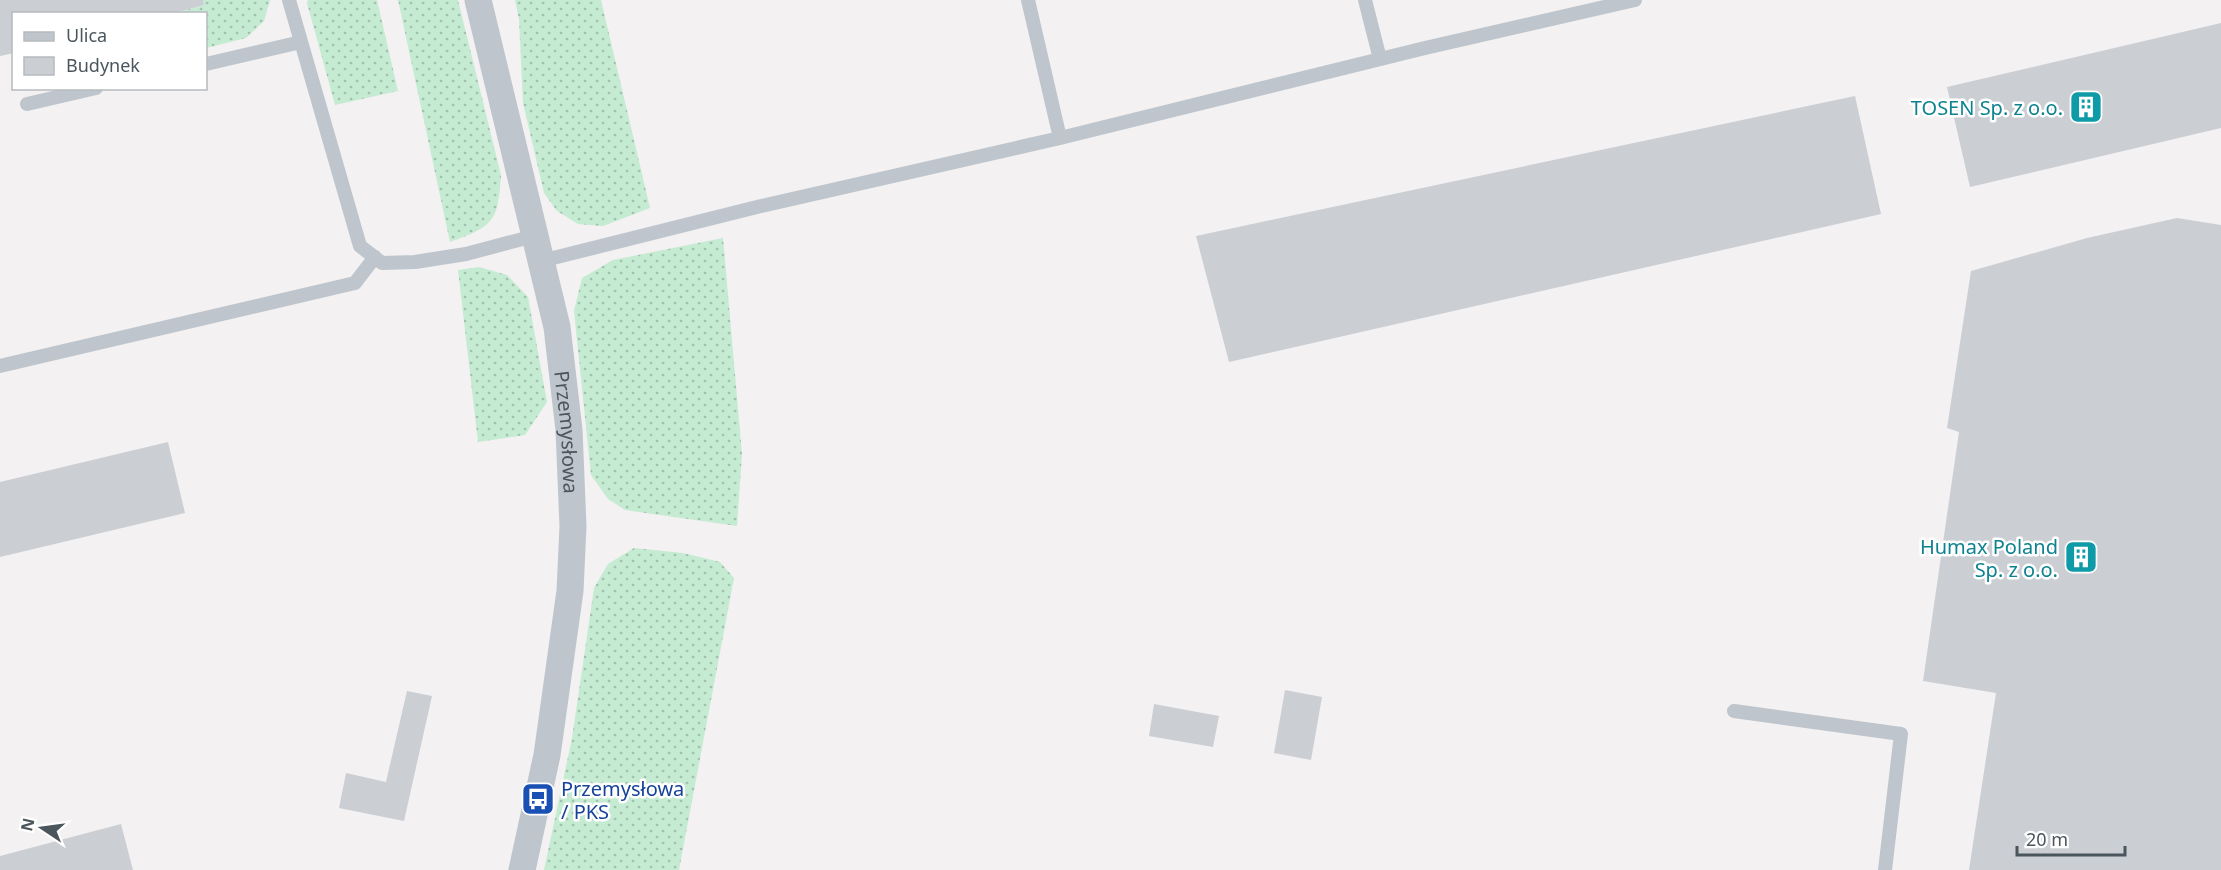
<svg xmlns="http://www.w3.org/2000/svg" width="2221" height="870" viewBox="0 0 2221 870" font-family="'Noto Sans',sans-serif">
	<style>
		.grass { fill: url(#grass-dots) }
		.building { fill: #cbced3 }
		.lines { fill: none; stroke-linecap: round; stroke-linejoin: round }
		.lane { stroke: #bec5cc; stroke-width: 14 }
		.street { stroke: #bec5cc; stroke-width: 27 }
		.labels { text-anchor: middle; dominant-baseline: central; stroke-width: 5; stroke-linejoin: round; paint-order: stroke }
		.culture-label { font-size: 20px; fill: #0d838f; stroke: #fff; text-anchor: end }
		.street-label { font-size: 20px; fill: #4b555c; stroke: #fff }
		.transit-label { font-size: 20px; fill: #164399; stroke: #fff; text-anchor: start }
	</style>
	<defs>
		<pattern id="grass-dots" width="8" height="8" patternUnits="userSpaceOnUse" patternTransform="scale(1.5)"><rect width="8" height="8" fill="#c5ebd2"/><path d="M2 2h.1M6 6h.1" fill="none" stroke="#a2c1ae" stroke-width="1.8" stroke-linecap="round"/></pattern>
	</defs>
	<rect width="100%" height="100%" fill="#f3f1f1"/>
	<path class="grass" d="M 203,0 L 270,0 L 264,21 L 246,38 L 206,48 L 206,14 L 171,14 L 204,5 Z
		M 308,0 L 377,0 L 398,91 L 335,105 L 307,3 Z
		M 398,0 L 458,0 L 501,175 C 498,222 494,226 450,242 Z
		M 515,0 L 601,0 L 650,208 L 603,226 L 578,224 L 557,211 L 544,193 L 523,103 L 519,19 Z
		M 723,238 L 742,454 L 737,526 L 625,510 L 608,499 L 591,475 L 574,311 L 582,278 L 613,260 Z
		M 479,267 L 507,275 L 528,297 L 547,402 L 525,435 L 478,442 L 458,270 Z
		M 634,548 L 683,553 L 720,562 L 734,578 L 679,870 L 544,870 L 572,738 L 594,588 L 608,564 Z"/>
	<path class="building" d="M 0,0 L 203,0 L 204,5 L 171,14 L 14,14 L 14,53 L 0,56 Z
		M 2221,23 L 2221,128 L 1970,187 L 1947,87 Z
		M 1855,96 L 1881,214 L 1229,362 L 1196,236 Z
		M 2177,218 L 2221,225 L 2221,870 L 1969,870 L 1996,693 L 1923,681 L 1959,432 L 1947,428 L 1971,271 L 2087,238 Z
		M 168,442 L 185,513 L 0,557 L 0,482 Z
		M 1285,690 L 1322,697 L 1311,760 L 1274,753 Z
		M 407,691 L 432,696 L 404,821 L 339,808 L 346,773 L 386,782 Z
		M 1154,704 L 1219,716 L 1213,747 L 1149,736 Z
		M 121,824 L 133,870 L 0,870 L 0,856 Z"/>
	<g class="lines">
		<path class="lane" d="M 289,0 L 360,246 L 382,263 L 415,262 L 466,254 L 534,236
			M 1028,0 L 1060,138
			M 1365,0 L 1380,59
			M 206,64 L 301,42
			M 27,104 L 96,88
			M 541,261 L 757,207 L 1060,138 L 1425,48 L 1635,0
			M 0,366 L 355,283 L 375,257
			M 1734,711 L 1901,734 L 1885,870"/>
		<path class="street" id="s1" d="M 478,0 L 557,327 L 569,430 L 573,526 L 570,591 L 547,755 L 522,870"/>
	</g>
	<defs>
		<g id="building-square" transform="scale(1.725)"><rect x="-9" y="-9" width="18" height="18" rx="4" fill="#0f9aa8" stroke="#fff"/><path d="M-4-6H4V6H1V3H-1V6H-4ZM-2.5-4.3h1.7v1.8h-1.7ZM.8-4.3h1.7v1.8H.8ZM-2.5-1h1.7V.8h-1.7ZM.8-1h1.7V.8H.8Z" fill="#fff"/></g>
		<g id="bus-square" transform="scale(1.725)"><rect x="-9" y="-9" width="18" height="18" rx="4" fill="#1a4fb4" stroke="#fff"/><path d="M-5-6H5V4H4V6H2V4H-2V6H-4V4H-5ZM-3.5-4V0h7V-4ZM-3.5 1.2v1.5H-2V1.2ZM2 1.2v1.5H3.5V1.2Z" fill="#fff"/></g>
	</defs>
	<g fill-rule="evenodd">
		<use href="#building-square" x="2086" y="107"/>
		<use href="#building-square" x="2081" y="557"/>
		<use href="#bus-square" x="538" y="799"/>
	</g>
	<g class="labels">
		<g class="culture-label">
			<text x="2063" y="107">TOSEN Sp. z o.o.</text>
			<text x="2058" y="546">Humax Poland<tspan x="2058" dy="23">Sp. z o.o.</tspan></text>
		</g>
		<g class="street-label">
			<text stroke="none"><textPath href="#s1" startOffset="442">Przemysłowa</textPath></text>
		</g>
		<g class="transit-label">
			<text x="561" y="788">Przemysłowa<tspan x="561" dy="23">/ PKS</tspan></text>
		</g>
	</g>
	<rect x="12" y="12" width="195" height="78" fill="#ffffff" stroke="#b7bbbe" stroke-width="1.5"/>
	<rect x="24" y="32" width="30" height="9" fill="#bec5cc" stroke="#b7bbbe" stroke-width="1.5"/>
	<text x="66" y="42" font-size="18" fill="#4b555c">Ulica</text>
	<rect x="24" y="57" width="30" height="18" fill="#cbced3" stroke="#b7bbbe" stroke-width="1.5"/>
	<text x="66" y="72" font-size="18" fill="#4b555c">Budynek</text>
	<g transform="translate(42 828) rotate(283)" stroke="#ffffff" stroke-width="4.5" paint-order="stroke">
	<path d="M0-4.5L10 22L0 15L-10 22Z" fill="#4b555c"/>
	<text y="-9" font-size="16" font-weight="bold" text-anchor="middle" fill="#4b555c">N</text>
	</g>
	<path d="M2017 846v9h108v-9" fill="none" stroke="#4b555c" stroke-width="3"/>
	<text x="2026" y="846" font-size="18" fill="#4b555c" stroke="#ffffff" stroke-width="4.5" paint-order="stroke">20 m</text>
</svg>
